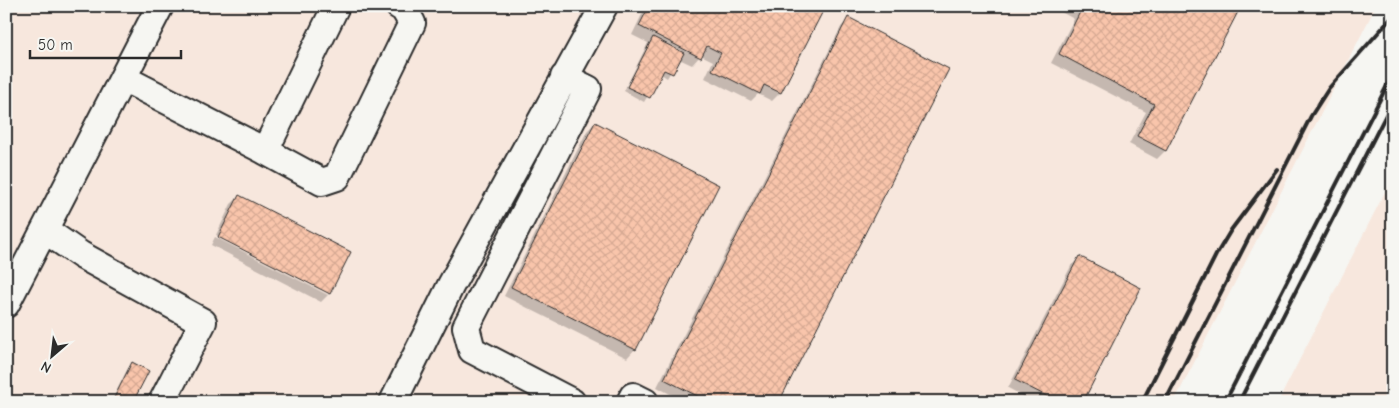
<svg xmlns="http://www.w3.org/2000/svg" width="1399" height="408" viewBox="0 0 1399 408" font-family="'Comic Neue',sans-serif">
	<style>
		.built { fill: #f7e7dd }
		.shadow { fill: #0003 }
		.building { fill: url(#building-cross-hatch); stroke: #2b2b2b }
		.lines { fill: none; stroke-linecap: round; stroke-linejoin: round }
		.minor-casing { stroke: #2b2b2b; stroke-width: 30 }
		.minor { stroke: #f6f6f2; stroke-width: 26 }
		.rail { stroke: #2b2b2b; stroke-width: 4 }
	</style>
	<defs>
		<pattern id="building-cross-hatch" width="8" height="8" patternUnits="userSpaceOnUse" patternTransform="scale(1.25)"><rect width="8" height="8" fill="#f9c5ab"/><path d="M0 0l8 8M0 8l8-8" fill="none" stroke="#d6a993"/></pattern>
	</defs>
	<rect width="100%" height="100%" fill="#f6f6f2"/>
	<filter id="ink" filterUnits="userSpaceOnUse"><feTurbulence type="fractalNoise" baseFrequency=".02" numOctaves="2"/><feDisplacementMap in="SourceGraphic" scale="10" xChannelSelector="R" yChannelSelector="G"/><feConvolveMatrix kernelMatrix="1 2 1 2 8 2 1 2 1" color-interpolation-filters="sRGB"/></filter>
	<g filter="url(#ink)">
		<path class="built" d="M 6,6 L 1376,6 L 1174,402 L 6,402 Z
			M 1393,176 L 1393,402 L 1278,402 Z"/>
		<path class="shadow" d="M 646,6 L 812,6 L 822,11 L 780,93 L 772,101 L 758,94 L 751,101 L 705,78 L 713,61 L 701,55 L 692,65 L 679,59 L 667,78 L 661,74 L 644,102 L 624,91 L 648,43 L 632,35 Z
			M 1050,6 L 1240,6 L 1165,151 L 1157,159 L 1129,144 L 1146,112 L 1051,63 L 1074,19 Z
			M 849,19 L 778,402 L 685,402 L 657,387 L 841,27 Z
			M 595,123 L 635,349 L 627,358 L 504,296 L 587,131 Z
			M 240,196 L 350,253 L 329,294 L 321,302 L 211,245 L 215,237 L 328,295 L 328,292 L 216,235 L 231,204 Z
			M 1079,258 L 1081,402 L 1034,402 L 1008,388 L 1071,266 Z
			M 132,364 L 132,402 L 111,402 L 128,368 Z"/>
		<path class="building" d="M 649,6 L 815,6 L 823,11 L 781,93 L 764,85 L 760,94 L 712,70 L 721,53 L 707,46 L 701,58 L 639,26 Z
			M 1073,6 L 1241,6 L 1166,151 L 1137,136 L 1154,104 L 1059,54 L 1081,10 Z
			M 848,17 L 949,69 L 779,402 L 709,402 L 664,379 Z
			M 653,37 L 684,53 L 673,74 L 664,70 L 650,98 L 627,87 Z
			M 595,122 L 719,185 L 636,350 L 511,287 Z
			M 239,195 L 351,252 L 330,294 L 218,237 Z
			M 1079,256 L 1141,288 L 1083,402 L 1058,402 L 1015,380 Z
			M 132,362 L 149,371 L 133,402 L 112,402 Z"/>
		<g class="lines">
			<g class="minor-casing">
				<path id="minor" d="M 564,77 L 588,89 L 466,327 L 472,350 L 572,402
					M 123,78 L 265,151 L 336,6
					M 265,151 L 322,182 L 337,177 L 412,23 L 404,9 L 399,6
					M 45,230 L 81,255 L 203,322 L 162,402
					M 6,304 L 160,6
					M 393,402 L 451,285 L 604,6
					M 630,402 L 633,396 L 645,402"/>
			</g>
			<use href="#minor" class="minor"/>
			<path class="rail" d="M 1142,402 L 1216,255 L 1231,230 L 1277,169
				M 1165,402 L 1311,116 L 1329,88 L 1393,16
				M 1225,402 L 1393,74
				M 1239,402 L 1393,101"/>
		</g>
	</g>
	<rect width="1399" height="408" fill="none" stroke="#f6f6f2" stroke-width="25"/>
	<rect x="12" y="12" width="1374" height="383" fill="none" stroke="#2b2b2b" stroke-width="2" filter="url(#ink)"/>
	<g transform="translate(52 356) rotate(208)" stroke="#f6f6f2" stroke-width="4" paint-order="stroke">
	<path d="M0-4L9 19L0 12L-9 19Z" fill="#2b2b2b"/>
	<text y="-8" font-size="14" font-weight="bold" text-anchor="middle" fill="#2b2b2b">N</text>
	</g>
	<path d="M30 50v8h151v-8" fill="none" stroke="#2b2b2b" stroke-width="2.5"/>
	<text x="38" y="50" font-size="15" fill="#2b2b2b" stroke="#f6f6f2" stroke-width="4" paint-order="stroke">50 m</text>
</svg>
